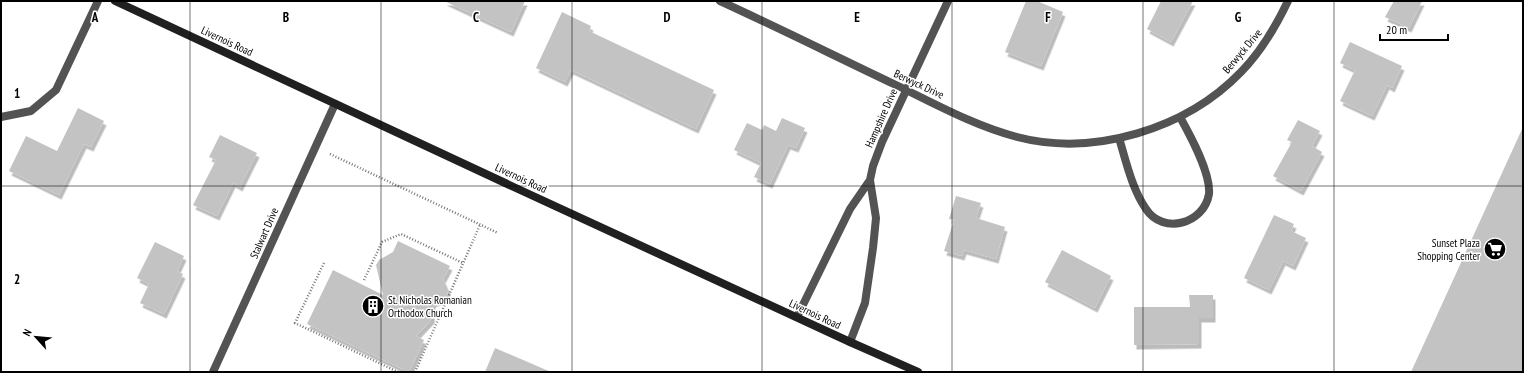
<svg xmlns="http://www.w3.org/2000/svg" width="1524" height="373" viewBox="0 0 1524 373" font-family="'PT Sans Narrow',sans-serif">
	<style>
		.building { fill: #c3c3c3; filter: url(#shadow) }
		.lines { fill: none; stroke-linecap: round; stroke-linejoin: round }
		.path { stroke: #757575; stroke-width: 2.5; stroke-dasharray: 1 2; stroke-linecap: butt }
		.lane { stroke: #535353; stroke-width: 8 }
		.street { stroke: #535353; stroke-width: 8 }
		.secondary { stroke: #202020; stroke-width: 8 }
		.grid { fill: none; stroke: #000; stroke-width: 1; stroke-opacity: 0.55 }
		.labels { text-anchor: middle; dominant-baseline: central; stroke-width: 3; stroke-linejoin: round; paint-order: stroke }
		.street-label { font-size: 11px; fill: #000; stroke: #fff }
		.poi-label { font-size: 11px; fill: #000; stroke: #fff; text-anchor: end }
		.grid-label { font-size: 13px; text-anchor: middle; font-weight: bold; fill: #000; stroke: #fff; stroke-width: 3; stroke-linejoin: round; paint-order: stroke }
	</style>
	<defs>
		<filter id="shadow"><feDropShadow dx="2.5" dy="4.5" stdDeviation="0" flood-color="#0004"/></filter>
	</defs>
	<rect width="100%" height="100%" fill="#fff"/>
	<path class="building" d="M 444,1 L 525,1 L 511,32 Z
		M 1026,1 L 1037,1 L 1063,12 L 1041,66 L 1005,52 Z
		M 1161,1 L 1193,1 L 1171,42 L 1147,29 Z
		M 1394,1 L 1422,1 L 1409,28 L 1385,17 Z
		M 562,12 L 591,26 L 589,31 L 714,90 L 696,129 L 571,70 L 565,82 L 536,68 Z
		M 1350,42 L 1402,66 L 1392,88 L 1387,85 L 1372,116 L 1340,101 L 1355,70 L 1340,63 Z
		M 78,108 L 104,121 L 91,147 L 84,144 L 59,195 L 9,171 L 26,136 L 57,151 Z
		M 782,118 L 805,128 L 796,148 L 788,145 L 770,184 L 754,177 L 761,163 L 734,150 L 747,123 L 762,130 L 764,125 L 776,131 Z
		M 1298,120 L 1320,131 L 1312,146 L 1322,152 L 1301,191 L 1273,176 L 1292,142 L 1287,140 Z
		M 1523,127 L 1523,372 L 1411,372 Z
		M 220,135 L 257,153 L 240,187 L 233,183 L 217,216 L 193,205 L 216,160 L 209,157 Z
		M 956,196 L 981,203 L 976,218 L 1005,227 L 996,259 L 964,250 L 962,256 L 944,251 L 954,220 L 949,219 Z
		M 1274,215 L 1294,224 L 1291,231 L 1306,238 L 1293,266 L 1283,261 L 1269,290 L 1244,278 Z
		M 398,241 L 450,266 L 443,279 L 448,290 L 447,295 L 443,299 L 433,303 L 432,319 L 416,336 L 424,340 L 409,372 L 307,324 L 333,270 L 383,295 L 376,265 L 379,260 L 393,252 Z
		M 155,242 L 184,256 L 177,271 L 183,274 L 164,314 L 140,303 L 149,284 L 137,278 Z
		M 1062,250 L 1111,276 L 1095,308 L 1045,282 Z
		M 1189,295 L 1213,295 L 1213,318 L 1199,318 L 1199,344 L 1134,345 L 1134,307 L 1190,307 Z
		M 495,348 L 551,372 L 485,372 Z"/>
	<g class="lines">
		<path class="path" d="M 330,154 L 498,233
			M 324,263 L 295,323 L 398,372
			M 364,280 L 382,242 L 401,234 L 463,263
			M 415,372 L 480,225"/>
		<path class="lane" d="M 1,117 L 31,111 L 56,90 L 98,1"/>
		<path class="street" d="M 720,1 C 779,28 837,57 896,85 C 935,104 975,126 1017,137 C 1094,157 1186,129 1241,72 C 1261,52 1276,26 1288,1
			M 1119,138 C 1126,161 1132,189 1146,209 C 1163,235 1204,224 1209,194 C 1211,173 1190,135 1180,117
			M 870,180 L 873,166 L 882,142 L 948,1
			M 797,317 L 850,209 L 870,180 L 876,218 L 873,248 L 865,303 L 850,342
			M 213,372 L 335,104"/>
		<path class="secondary" d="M 115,1 L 518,189 L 850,342 L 918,372"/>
	</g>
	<path class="grid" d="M 190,1 L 190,372M 381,1 L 381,372M 572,1 L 572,372M 762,1 L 762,372M 952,1 L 952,372M 1143,1 L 1143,372M 1334,1 L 1334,372M 1,186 L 1523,186"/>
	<defs>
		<g id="supermarket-disc" transform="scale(1.15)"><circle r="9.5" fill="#000" stroke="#fff"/><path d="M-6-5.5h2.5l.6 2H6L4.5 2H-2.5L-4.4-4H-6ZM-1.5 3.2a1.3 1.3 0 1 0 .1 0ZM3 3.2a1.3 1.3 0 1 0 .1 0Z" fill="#fff"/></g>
		<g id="building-disc" transform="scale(1.15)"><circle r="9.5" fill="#000" stroke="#fff"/><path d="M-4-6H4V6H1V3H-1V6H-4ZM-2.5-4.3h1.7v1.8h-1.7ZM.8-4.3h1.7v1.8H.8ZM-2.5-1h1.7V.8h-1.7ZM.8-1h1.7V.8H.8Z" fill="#fff"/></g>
	</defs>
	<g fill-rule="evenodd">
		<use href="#supermarket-disc" x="1495" y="249"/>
		<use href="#building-disc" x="373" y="306"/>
	</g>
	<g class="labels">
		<g class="street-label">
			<text transform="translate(227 41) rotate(25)">Livernois Road</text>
			<text transform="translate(1242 51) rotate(-50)">Berwyck Drive</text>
			<text transform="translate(919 84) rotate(25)">Berwyck Drive</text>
			<text transform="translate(881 118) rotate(-66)">Hampshire Drive</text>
			<text transform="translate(521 178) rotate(25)">Livernois Road</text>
			<text transform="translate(264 233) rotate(-66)">Stalwart Drive</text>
			<text transform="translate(815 314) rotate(25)">Livernois Road</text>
		</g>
		<g class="poi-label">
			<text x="1480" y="243">Sunset Plaza<tspan x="1480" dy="13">Shopping Center</tspan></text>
			<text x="388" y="300" text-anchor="start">St. Nicholas Romanian<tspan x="388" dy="13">Orthodox Church</tspan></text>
		</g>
	</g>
	<g class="grid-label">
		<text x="95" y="22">A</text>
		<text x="286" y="22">B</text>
		<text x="476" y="22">C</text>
		<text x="667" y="22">D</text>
		<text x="857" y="22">E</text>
		<text x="1048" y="22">F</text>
		<text x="1238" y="22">G</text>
		<text x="17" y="98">1</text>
		<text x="17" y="284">2</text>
	</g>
	<rect width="1524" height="373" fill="none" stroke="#000000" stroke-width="4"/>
	<g transform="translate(36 337) rotate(297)" stroke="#ffffff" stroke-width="3" paint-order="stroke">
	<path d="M0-3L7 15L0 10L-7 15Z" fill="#000000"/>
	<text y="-6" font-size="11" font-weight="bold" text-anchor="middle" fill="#000000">N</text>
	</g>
	<path d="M1380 34v6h68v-6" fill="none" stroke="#000000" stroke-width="2"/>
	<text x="1386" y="34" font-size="12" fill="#000000" stroke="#ffffff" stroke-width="3" paint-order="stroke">20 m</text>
</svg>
